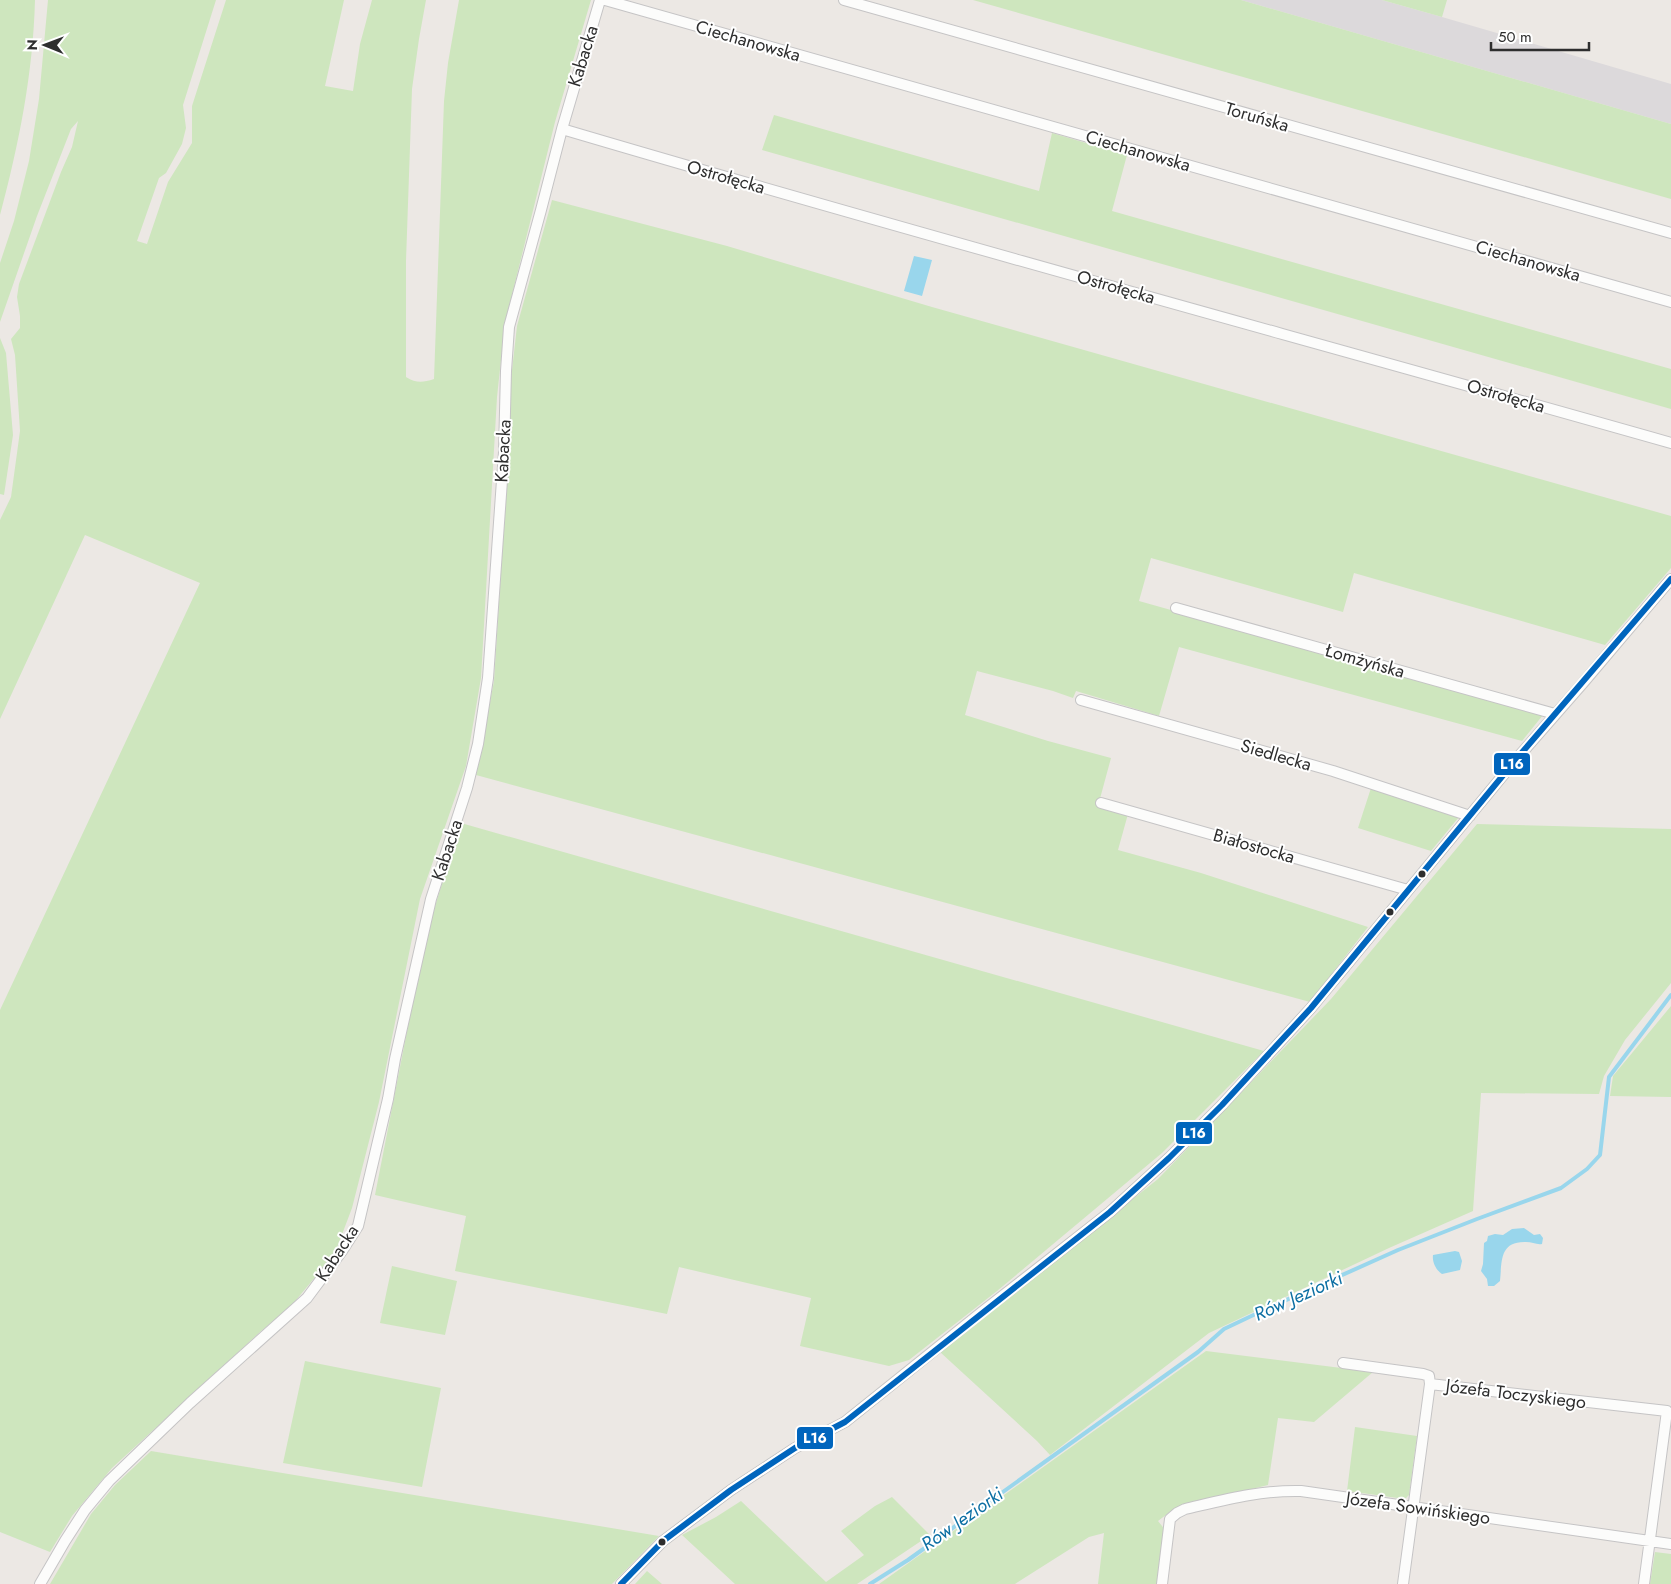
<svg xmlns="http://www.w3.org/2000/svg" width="1671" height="1584" viewBox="0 0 1671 1584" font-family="Jost,sans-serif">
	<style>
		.industrial { fill: #dcd9db }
		.green { fill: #cee6be }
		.water { fill: #99d6ec }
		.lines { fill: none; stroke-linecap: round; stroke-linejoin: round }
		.stream { stroke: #99d6ec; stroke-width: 4 }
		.minor-casing { stroke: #c5c4c5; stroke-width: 12 }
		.minor { stroke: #fcfcfb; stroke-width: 10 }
		.bus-1-casing { stroke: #fff; stroke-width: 10 }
		.bus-1 { stroke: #0065bd; stroke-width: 6 }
		.bus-dot { fill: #2e2e2e; stroke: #fff; stroke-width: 2 }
		.labels { text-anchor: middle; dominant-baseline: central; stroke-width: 4; stroke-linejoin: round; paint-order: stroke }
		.street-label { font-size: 18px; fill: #2e2e2e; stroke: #fff }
		.water-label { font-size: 19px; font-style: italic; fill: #0d6fa3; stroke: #fff }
		.line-badge { stroke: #fff; stroke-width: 2 }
		.badge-label { font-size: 14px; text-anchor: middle; font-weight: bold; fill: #fff }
	</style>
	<rect width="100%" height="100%" fill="#ece8e4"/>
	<path class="industrial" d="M 1241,0 L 1382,0 L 1442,17 L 1671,84 L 1671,124 Z"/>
	<path class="green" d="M 0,0 L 35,0 C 33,74 19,144 0,215 Z
		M 48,0 L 216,0 L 183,105 L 186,128 L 182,144 L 166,173 L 159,178 L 137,241 L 147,244 L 168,182 L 192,143 L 192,106 L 226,0 L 344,0 L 325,86 L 353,91 L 360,44 L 372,0 L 426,0 L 419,39 L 412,89 L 406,261 L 406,377 C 416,383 422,383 434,379 L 444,101 L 448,63 L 459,0 L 591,0 L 555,122 L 505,323 L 497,397 L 481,678 L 466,766 L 420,899 L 379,1102 L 352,1208 L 335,1253 L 292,1305 L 260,1332 L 112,1468 L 72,1516 L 50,1552 L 0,1532 L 0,1010 L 200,583 L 85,535 L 0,719 L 0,520 L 11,497 L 20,431 L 15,355 L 11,339 L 20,328 L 20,316 L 17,297 L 19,284 L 61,172 L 72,147 L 78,121 L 71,129 L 37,216 L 0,322 L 0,263 L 14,221 L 29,161 L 39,99 Z
		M 973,0 L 1241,0 L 1671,124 L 1671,199 Z
		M 1382,0 L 1447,0 L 1442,17 Z
		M 774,115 L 1039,191 L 1052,133 L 1127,155 L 1112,211 L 1671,369 L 1671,409 L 762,150 Z
		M 552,200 L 727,246 L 932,307 L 1671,516 L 1671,568 L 1605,645 L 1354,573 L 1343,612 L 1151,558 L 1139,601 L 1543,715 L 1522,741 L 1179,647 L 1159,716 L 1076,691 L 1073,698 L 1053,691 L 977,671 L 965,715 L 1048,741 L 1111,758 L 1098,806 L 1128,814 L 1118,850 L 1201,873 L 1368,927 L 1310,1002 L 476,775 L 494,681 L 508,461 L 511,379 L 517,326 Z
		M 0,338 L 6,353 L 13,435 L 4,495 L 0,494 Z
		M 1371,788 L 1459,817 L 1431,851 L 1358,828 Z
		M 461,823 L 1264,1051 L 1162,1153 L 997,1291 L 909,1360 L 889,1366 L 800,1346 L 811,1298 L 679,1267 L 667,1314 L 455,1271 L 466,1216 L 375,1195 L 409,1021 L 431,919 Z
		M 1477,824 L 1671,829 L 1671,983 L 1625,1040 L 1604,1076 L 1599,1094 L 1481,1093 L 1473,1211 L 1389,1248 L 1209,1333 L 1050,1455 L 1037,1441 L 940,1352 L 1158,1179 L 1331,999 Z
		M 1671,1006 L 1671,1097 L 1610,1096 L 1613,1076 Z
		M 392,1266 L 457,1281 L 445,1335 L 380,1323 Z
		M 1206,1351 L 1373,1372 L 1314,1422 L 1278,1418 L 1268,1485 L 1175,1508 L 1158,1521 L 1166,1531 L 1158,1584 L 1098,1584 L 1104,1533 L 1089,1537 L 1015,1584 L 879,1584 Z
		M 305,1361 L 441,1388 L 422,1487 L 283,1463 Z
		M 1355,1427 L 1417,1436 L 1409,1495 L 1405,1499 L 1347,1491 Z
		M 151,1451 L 659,1536 L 612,1584 L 50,1584 L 91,1514 L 115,1485 Z
		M 892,1497 L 930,1535 L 857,1584 L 735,1584 L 682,1535 L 716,1517 L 741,1501 L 826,1582 L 864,1555 L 841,1531 L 875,1506 Z
		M 1655,1552 L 1671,1554 L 1671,1584 L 1650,1584 Z
		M 647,1571 L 662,1584 L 635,1584 Z"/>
	<path class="water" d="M 914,256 L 932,260 L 922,296 L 904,291 Z
		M 1524,1228 L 1534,1235 L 1540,1234 L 1543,1238 L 1542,1244 C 1537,1245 1532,1242 1526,1242 C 1499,1241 1502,1262 1500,1281 L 1494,1286 L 1488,1286 L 1487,1279 L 1481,1271 L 1483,1264 L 1484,1243 L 1487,1241 L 1488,1236 L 1495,1234 L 1503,1235 L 1512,1229 Z
		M 1455,1251 L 1459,1252 L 1462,1261 L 1460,1270 L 1442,1274 C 1436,1270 1432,1262 1433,1255 Z"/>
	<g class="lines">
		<path class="stream" d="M 870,1584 L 908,1560 L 1198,1352 L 1224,1329 L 1264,1310 L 1398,1250 L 1477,1219 L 1561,1188 L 1587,1169 L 1600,1155 L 1609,1077 L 1671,995"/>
		<g class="minor-casing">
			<path id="minor" d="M 605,0 L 1671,302
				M 844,0 L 1671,233
				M 562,129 C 930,238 1301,338 1671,443
				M 1176,608 L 1555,714
				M 1081,700 L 1333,771 L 1470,816
				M 1101,803 L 1408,890
				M 1343,1363 L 1423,1374 L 1429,1376 L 1430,1384 L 1667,1411 L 1644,1584
				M 40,1584 L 65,1541 L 85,1510 L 109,1481 L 190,1403 L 307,1298 L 342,1251 L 358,1226 L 388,1099 L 395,1059 L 431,899 L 467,788 L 478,744 L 488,678 L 504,452 L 506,371 L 509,327 L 541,210 L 562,129 L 600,0
				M 621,1584 L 663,1541 L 731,1490 L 795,1448 L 845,1422 L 982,1312 L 1110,1212 L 1169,1158 L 1222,1105 L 1311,1008 L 1519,756 L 1583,683 L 1671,579
				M 1162,1584 L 1170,1519 L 1177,1513 L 1185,1509 C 1224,1500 1260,1490 1301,1491 L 1671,1544
				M 1403,1584 L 1430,1384"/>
		</g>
		<use href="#minor" class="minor"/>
		<g class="bus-1-casing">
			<path id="bus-1" d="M 621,1584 L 663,1541 L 731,1490 L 795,1448 L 845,1422 L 1110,1212 L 1169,1158 L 1222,1105 L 1311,1008 L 1519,756 L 1671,579"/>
		</g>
		<use href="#bus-1" class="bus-1"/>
	</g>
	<g class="bus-dot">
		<circle cx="1422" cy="874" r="4.5"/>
		<circle cx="1390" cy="912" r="4.5"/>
		<circle cx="662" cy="1542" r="4.5"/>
	</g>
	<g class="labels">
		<g class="street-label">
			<text transform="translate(748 41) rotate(16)">Ciechanowska</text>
			<text transform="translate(583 56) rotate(-73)">Kabacka</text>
			<text transform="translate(1257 117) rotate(16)">Toruńska</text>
			<text transform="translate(1138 151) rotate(16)">Ciechanowska</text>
			<text transform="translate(726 177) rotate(16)">Ostrołęcka</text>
			<text transform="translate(1528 261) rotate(16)">Ciechanowska</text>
			<text transform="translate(1116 287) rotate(16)">Ostrołęcka</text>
			<text transform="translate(1506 396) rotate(16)">Ostrołęcka</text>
			<text transform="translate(503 451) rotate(-87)">Kabacka</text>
			<text transform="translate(1365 661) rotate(16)">Łomżyńska</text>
			<text transform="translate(1276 755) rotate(16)">Siedlecka</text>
			<text transform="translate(1254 846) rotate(16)">Białostocka</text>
			<text transform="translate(447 850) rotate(-72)">Kabacka</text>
			<text transform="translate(337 1253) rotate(-57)">Kabacka</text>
			<text transform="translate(1516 1394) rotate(7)">Józefa Toczyskiego</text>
			<text transform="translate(1418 1508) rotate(8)">Józefa Sowińskiego</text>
		</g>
		<g class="water-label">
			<text transform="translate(1298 1296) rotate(-24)">Rów Jeziorki</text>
			<text transform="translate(962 1519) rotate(-35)">Rów Jeziorki</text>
		</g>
	</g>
	<g class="line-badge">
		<rect x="1493" y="752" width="38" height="24" rx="5" fill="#0065bd"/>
		<rect x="1175" y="1121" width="38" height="24" rx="5" fill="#0065bd"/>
		<rect x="796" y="1426" width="38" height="24" rx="5" fill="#0065bd"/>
	</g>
	<g class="badge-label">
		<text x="1512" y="769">L16</text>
		<text x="1194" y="1138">L16</text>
		<text x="815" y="1443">L16</text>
	</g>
	<g transform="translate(45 45) rotate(271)" stroke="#ffffff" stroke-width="4" paint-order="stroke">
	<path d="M0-4L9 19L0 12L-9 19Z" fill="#2e2e2e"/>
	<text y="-8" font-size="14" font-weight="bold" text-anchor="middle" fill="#2e2e2e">N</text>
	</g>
	<path d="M1491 42v8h98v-8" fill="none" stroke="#2e2e2e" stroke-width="2.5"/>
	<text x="1498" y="42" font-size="15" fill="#2e2e2e" stroke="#ffffff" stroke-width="4" paint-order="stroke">50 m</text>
</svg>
